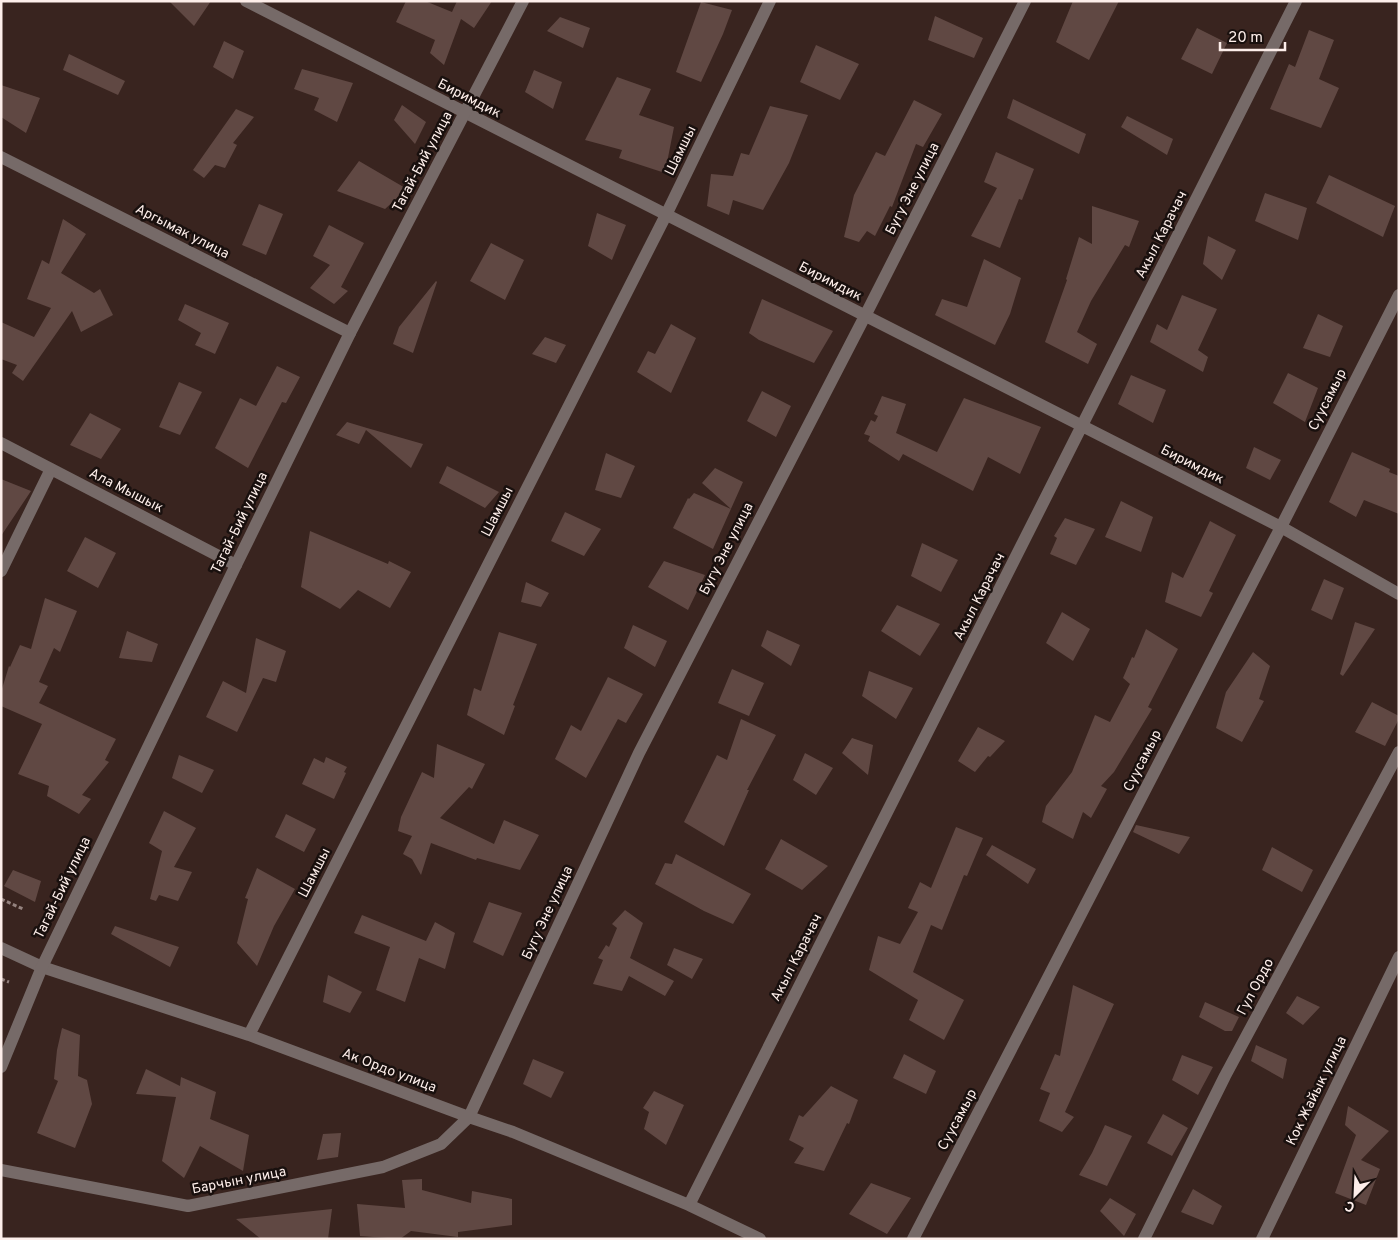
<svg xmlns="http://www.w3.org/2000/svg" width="1400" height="1240" viewBox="0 0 1400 1240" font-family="Overpass,sans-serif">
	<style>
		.building { fill: #604843 }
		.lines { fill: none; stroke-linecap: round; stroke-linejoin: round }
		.path { stroke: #94827e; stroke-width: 3; stroke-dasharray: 4 2.5; stroke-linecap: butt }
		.minor { stroke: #766a68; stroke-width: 12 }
		.tertiary { stroke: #766a68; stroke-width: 12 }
		.labels { text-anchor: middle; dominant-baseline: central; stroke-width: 5; stroke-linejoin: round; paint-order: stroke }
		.street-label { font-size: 14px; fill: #fdeeea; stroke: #19100e }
	</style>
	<rect width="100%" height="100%" fill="#39241f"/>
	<path class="building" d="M 169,1 L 211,1 L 194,26 Z
		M 406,1 L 425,1 L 452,12 L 457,1 L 492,1 L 474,28 L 461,19 L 444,65 L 430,53 L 435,40 L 396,22 Z
		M 1073,1 L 1119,1 L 1089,60 L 1056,42 Z
		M 701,2 L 732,10 L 723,34 L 701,82 L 676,72 Z
		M 935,16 L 983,38 L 974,58 L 928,40 Z
		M 560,17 L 590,28 L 583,48 L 547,31 Z
		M 1197,28 L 1227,43 L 1212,74 L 1181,59 Z
		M 1309,30 L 1334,40 L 1319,79 L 1339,88 L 1321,128 L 1270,109 L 1289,64 L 1295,67 Z
		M 224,41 L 244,51 L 233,79 L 213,67 Z
		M 816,45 L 859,64 L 840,100 L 800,82 Z
		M 69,54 L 125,81 L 118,95 L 63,70 Z
		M 302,69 L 353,83 L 337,122 L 314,110 L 319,98 L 294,89 Z
		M 534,70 L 562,82 L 553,109 L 525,92 Z
		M 617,77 L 651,89 L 639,115 L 674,127 L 665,173 L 619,158 L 622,150 L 585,140 Z
		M 1,85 L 40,98 L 26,133 L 1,117 Z
		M 1013,99 L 1086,134 L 1079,154 L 1007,118 Z
		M 914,100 L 942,114 L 923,147 L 916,144 L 892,207 L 890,206 L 875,236 L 867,231 L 859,242 L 844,237 L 854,195 L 876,152 L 885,156 Z
		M 402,105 L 426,122 L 415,144 L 394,120 Z
		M 770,106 L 808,115 L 789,163 L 763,210 L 733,200 L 729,215 L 707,206 L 711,174 L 733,176 L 741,153 L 749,155 Z
		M 236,109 L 254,117 L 233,143 L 237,145 L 225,168 L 215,165 L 204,178 L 193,170 Z
		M 1127,116 L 1173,139 L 1167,155 L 1121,127 Z
		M 996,152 L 1034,169 L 1022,200 L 1019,199 L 1000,248 L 971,236 L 997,188 L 984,182 Z
		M 359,161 L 407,189 L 385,209 L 337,191 Z
		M 1329,175 L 1395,206 L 1383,237 L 1316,203 Z
		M 1265,193 L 1307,208 L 1298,240 L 1255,221 Z
		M 259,204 L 283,214 L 266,255 L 242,245 Z
		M 1092,206 L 1139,221 L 1129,247 L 1125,245 L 1091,301 L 1077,332 L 1097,344 L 1088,364 L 1045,342 L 1067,280 L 1066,279 L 1079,237 L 1092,244 Z
		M 597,213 L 626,225 L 612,260 L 588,246 Z
		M 63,219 L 86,234 L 61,273 L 94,293 L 100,289 L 113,315 L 81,332 L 72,311 L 23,381 L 12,373 L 17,365 L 1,359 L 1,322 L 34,337 L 51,308 L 27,299 L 42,260 L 49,264 Z
		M 329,225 L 364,243 L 341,287 L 348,291 L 334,304 L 310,288 L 330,265 L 313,256 Z
		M 1208,236 L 1236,250 L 1222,280 L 1203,264 Z
		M 491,243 L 524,260 L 505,300 L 470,281 Z
		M 984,259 L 1021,278 L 1010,314 L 995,345 L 935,315 L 942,299 L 967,307 Z
		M 436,281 L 437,282 L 413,353 L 393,344 L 399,327 Z
		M 1182,295 L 1217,309 L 1198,350 L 1208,357 L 1203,372 L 1150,342 L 1157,324 L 1167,330 Z
		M 762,299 L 833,331 L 814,363 L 759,340 L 749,333 Z
		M 185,304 L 229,323 L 215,354 L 195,345 L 201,333 L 178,320 Z
		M 1318,314 L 1343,326 L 1330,357 L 1303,348 Z
		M 671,324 L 696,338 L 671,393 L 637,372 L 648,351 L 655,354 Z
		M 545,337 L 566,345 L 556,363 L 532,354 Z
		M 277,366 L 300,377 L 286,403 L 282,402 L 248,468 L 215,448 L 240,398 L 256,406 Z
		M 1288,373 L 1318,388 L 1305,422 L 1273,403 Z
		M 1131,375 L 1166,390 L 1153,423 L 1118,404 Z
		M 179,382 L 202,392 L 180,435 L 159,427 Z
		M 762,391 L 791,406 L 776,437 L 747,421 Z
		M 882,396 L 906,404 L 896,433 L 937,452 L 964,398 L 1041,427 L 1020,474 L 988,457 L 973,491 L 903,454 L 899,461 L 868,441 L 870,436 L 864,434 L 871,420 L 875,422 L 878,416 L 874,414 Z
		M 90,413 L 121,429 L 101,459 L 70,445 Z
		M 347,422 L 367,428 L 423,444 L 411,468 L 366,430 L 359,444 L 336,435 Z
		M 1254,447 L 1281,460 L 1270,480 L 1246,468 Z
		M 1352,452 L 1390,469 L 1389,472 L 1399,476 L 1399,514 L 1364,500 L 1356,517 L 1329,502 Z
		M 606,453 L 635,466 L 621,498 L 595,490 Z
		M 447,466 L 499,492 L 485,508 L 439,483 Z
		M 715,468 L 743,482 L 713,549 L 673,528 L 688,498 L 689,499 L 694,493 L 731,509 L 702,483 Z
		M 1,479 L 31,491 L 1,536 Z
		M 1121,501 L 1153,517 L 1141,552 L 1105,537 Z
		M 565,512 L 601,529 L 584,556 L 551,541 Z
		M 1065,518 L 1095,529 L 1076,565 L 1050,554 L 1057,538 L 1054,536 Z
		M 1210,521 L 1236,535 L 1209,591 L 1213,593 L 1201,617 L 1165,602 L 1172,572 L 1183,578 Z
		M 310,531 L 388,564 L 389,561 L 411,572 L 390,608 L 358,590 L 340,609 L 301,587 Z
		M 85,537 L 116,553 L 98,588 L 67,571 Z
		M 922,543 L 958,560 L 941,592 L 911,576 Z
		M 664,561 L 705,575 L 688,610 L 648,587 Z
		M 1324,579 L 1344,588 L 1332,620 L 1311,610 Z
		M 526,582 L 549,593 L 541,607 L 521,602 Z
		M 45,598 L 77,611 L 60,652 L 54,648 L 39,682 L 48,686 L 39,703 L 116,739 L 105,760 L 109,762 L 82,795 L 91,799 L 79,814 L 47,796 L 49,786 L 18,774 L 42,724 L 1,706 L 1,692 L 9,666 L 10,667 L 20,645 L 31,649 Z
		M 897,605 L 940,624 L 920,656 L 881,631 Z
		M 1062,612 L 1090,629 L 1073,661 L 1046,643 Z
		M 1355,622 L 1375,629 L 1343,676 L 1340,674 Z
		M 633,625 L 667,641 L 655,667 L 624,648 Z
		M 1146,629 L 1178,649 L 1148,707 L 1152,709 L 1114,772 L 1101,786 L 1107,789 L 1091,818 L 1083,812 L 1073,839 L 1042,822 L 1046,806 L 1072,772 L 1095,715 L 1110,722 L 1130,684 L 1123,678 L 1132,657 L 1134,658 Z
		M 767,630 L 800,645 L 791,666 L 761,646 Z
		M 127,631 L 158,644 L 152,662 L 119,658 Z
		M 499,632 L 537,644 L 513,705 L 515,706 L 504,735 L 467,715 L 474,688 L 481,691 Z
		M 256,638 L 286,651 L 276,682 L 263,678 L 237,732 L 206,717 L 223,681 L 246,693 Z
		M 1253,652 L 1270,666 L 1259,699 L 1264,701 L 1242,742 L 1216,728 L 1226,692 Z
		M 732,669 L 764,683 L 749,716 L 718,703 Z
		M 869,671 L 913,688 L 896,719 L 862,696 Z
		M 608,677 L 643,694 L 626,723 L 618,719 L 586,778 L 555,759 L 571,725 L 581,731 Z
		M 1372,702 L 1399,716 L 1399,719 L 1385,746 L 1355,732 Z
		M 741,719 L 776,735 L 747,790 L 749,790 L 724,846 L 684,822 L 717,755 L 727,760 Z
		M 978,727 L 1005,741 L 990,757 L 988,756 L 975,772 L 958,761 Z
		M 852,738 L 873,745 L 868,775 L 842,753 Z
		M 437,744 L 485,764 L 472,789 L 469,787 L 440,818 L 494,844 L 504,820 L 539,835 L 520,870 L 477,858 L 476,860 L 431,843 L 421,875 L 412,859 L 403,854 L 412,836 L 398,831 L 401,817 L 422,772 L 434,778 Z
		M 805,753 L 833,768 L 816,795 L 793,780 Z
		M 179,755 L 214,770 L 202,793 L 172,778 Z
		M 326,757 L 347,767 L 344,772 L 346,773 L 334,799 L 302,784 L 314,758 L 324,763 Z
		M 164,811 L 196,828 L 174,867 L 192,872 L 178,901 L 159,895 L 156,901 L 150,899 L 162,851 L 149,843 Z
		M 286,814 L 316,829 L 304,852 L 275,837 Z
		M 1136,825 L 1190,837 L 1179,854 L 1133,832 Z
		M 956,827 L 983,838 L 967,876 L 964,875 L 942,930 L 931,925 L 913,972 L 964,1000 L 944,1040 L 909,1020 L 918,1000 L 869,970 L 878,936 L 900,944 L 918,912 L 908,908 L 920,882 L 931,888 Z
		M 781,839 L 828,866 L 802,890 L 765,869 Z
		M 992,845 L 1036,869 L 1028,884 L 986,855 Z
		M 1272,847 L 1313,870 L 1302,892 L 1262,870 Z
		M 676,854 L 751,894 L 733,924 L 704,911 L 655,884 L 665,863 L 672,864 Z
		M 257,868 L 295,889 L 274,926 L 257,966 L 237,943 L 248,899 L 245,898 Z
		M 13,870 L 41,881 L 35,902 L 4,886 Z
		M 489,902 L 522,913 L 503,956 L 473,942 Z
		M 625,910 L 643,923 L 630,958 L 674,981 L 665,996 L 629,976 L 622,991 L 593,984 L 603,960 L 598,958 L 606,945 L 609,947 L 617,928 L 612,924 Z
		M 362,915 L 426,941 L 435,922 L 455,933 L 445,969 L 419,958 L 405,1002 L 376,990 L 390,947 L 354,933 Z
		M 115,926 L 179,947 L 170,967 L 111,934 Z
		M 674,948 L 703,959 L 692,979 L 667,965 Z
		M 328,975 L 362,992 L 350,1013 L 323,1002 Z
		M 1073,985 L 1114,1004 L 1065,1112 L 1074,1117 L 1062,1132 L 1039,1121 L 1050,1093 L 1040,1089 L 1055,1054 L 1060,1056 Z
		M 1297,996 L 1320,1007 L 1303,1025 L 1286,1013 Z
		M 1205,1002 L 1239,1017 L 1232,1031 L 1225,1031 L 1199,1017 Z
		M 62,1028 L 80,1035 L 78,1076 L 87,1080 L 92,1104 L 75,1148 L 37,1133 L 58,1081 L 54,1079 L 57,1050 Z
		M 1256,1045 L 1287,1059 L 1283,1079 L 1251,1061 Z
		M 904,1054 L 936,1071 L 926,1094 L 893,1078 Z
		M 1182,1055 L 1213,1067 L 1198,1095 L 1172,1080 Z
		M 533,1059 L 564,1072 L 551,1098 L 523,1084 Z
		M 146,1069 L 180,1086 L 181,1077 L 216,1092 L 210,1119 L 249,1135 L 243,1171 L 200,1146 L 184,1178 L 162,1161 L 176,1097 L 136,1094 Z
		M 831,1086 L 858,1100 L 849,1124 L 847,1123 L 824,1171 L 794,1163 L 804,1148 L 789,1140 L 799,1115 L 803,1117 Z
		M 654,1091 L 684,1105 L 666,1145 L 644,1129 L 649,1112 L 643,1108 Z
		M 1348,1106 L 1389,1131 L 1361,1160 L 1380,1169 L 1366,1205 L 1335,1193 L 1356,1135 L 1345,1125 Z
		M 1163,1114 L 1188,1128 L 1172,1156 L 1147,1143 Z
		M 1105,1125 L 1132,1136 L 1107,1186 L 1079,1175 L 1092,1153 Z
		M 341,1133 L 338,1157 L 317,1160 L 323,1134 Z
		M 422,1179 L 422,1190 L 471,1203 L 472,1191 L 512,1199 L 512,1225 L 458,1232 L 458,1237 L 411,1231 L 400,1239 L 360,1236 L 357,1204 L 405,1208 L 402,1180 Z
		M 871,1183 L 911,1198 L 887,1234 L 849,1214 Z
		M 1193,1189 L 1222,1206 L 1213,1225 L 1181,1212 Z
		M 1110,1198 L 1136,1214 L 1124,1236 L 1100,1211 Z
		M 332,1209 L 328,1239 L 261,1239 L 236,1219 Z"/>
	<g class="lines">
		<path class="path" d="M 1,899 L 23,909
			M 1,979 L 9,982"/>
		<path class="minor" d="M 246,1 L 1281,527 L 1399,594
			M 1,157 L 350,333
			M 1,443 L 236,565
			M 1,571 L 51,469
			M 1,948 L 42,967 L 249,1035 L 469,1117 L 513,1132 L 689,1205 L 760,1239
			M 249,1035 L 666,215 L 770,1
			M 1,1170 L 188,1206 L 383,1167 L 441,1144 L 469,1117 L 639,753 L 865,316 L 1025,1
			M 689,1205 L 1296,1
			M 913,1239 L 1281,527 L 1399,295
			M 1144,1239 L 1225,1076 L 1399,752
			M 1262,1239 L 1399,957"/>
		<path class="tertiary" d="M 1,1067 L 42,967 L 236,565 L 350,333 L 523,1"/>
	</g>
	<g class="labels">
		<g class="street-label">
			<text transform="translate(469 99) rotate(27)">Биримдик</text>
			<text transform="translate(681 151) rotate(-64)">Шамшы</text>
			<text transform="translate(423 162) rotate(-62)">Тагай-Бий улица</text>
			<text transform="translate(913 189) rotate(-63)">Бугу Эне улица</text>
			<text transform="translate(182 232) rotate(27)">Аргымак улица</text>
			<text transform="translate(1162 235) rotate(-63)">Акыл Карачач</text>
			<text transform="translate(830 282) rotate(27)">Биримдик</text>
			<text transform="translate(1328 400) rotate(-63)">Суусамыр</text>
			<text transform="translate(1192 465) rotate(27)">Биримдик</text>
			<text transform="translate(126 491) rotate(27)">Ала Мышык</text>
			<text transform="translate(498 512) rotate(-63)">Шамшы</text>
			<text transform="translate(240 523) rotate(-64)">Тагай-Бий улица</text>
			<text transform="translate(727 549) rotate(-63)">Бугу Эне улица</text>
			<text transform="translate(980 597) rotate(-63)">Акыл Карачач</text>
			<text transform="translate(1143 761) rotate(-63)">Суусамыр</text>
			<text transform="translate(315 873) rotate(-63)">Шамшы</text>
			<text transform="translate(63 888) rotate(-64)">Тагай-Бий улица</text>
			<text transform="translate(548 913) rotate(-65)">Бугу Эне улица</text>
			<text transform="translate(797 958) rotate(-63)">Акыл Карачач</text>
			<text transform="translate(1256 987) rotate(-62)">Гул Ордо</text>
			<text transform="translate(389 1071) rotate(21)">Ак Ордо улица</text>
			<text transform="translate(1317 1091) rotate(-64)">Кок Жайык улица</text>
			<text transform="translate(958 1120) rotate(-62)">Суусамыр</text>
			<text transform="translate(239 1181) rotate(-11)">Барчын улица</text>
		</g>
	</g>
	<rect width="1400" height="1240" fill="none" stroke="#fdeeea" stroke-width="5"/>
	<g transform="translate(1355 1195) rotate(204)" stroke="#19100e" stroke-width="4" paint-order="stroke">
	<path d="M0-4L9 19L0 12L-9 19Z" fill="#fdeeea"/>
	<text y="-8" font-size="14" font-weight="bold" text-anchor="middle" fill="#fdeeea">С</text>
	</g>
	<path d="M1220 42v8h65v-8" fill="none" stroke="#fdeeea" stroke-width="2.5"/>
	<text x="1228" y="42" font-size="15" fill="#fdeeea" stroke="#19100e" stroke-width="4" paint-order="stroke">20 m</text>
</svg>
